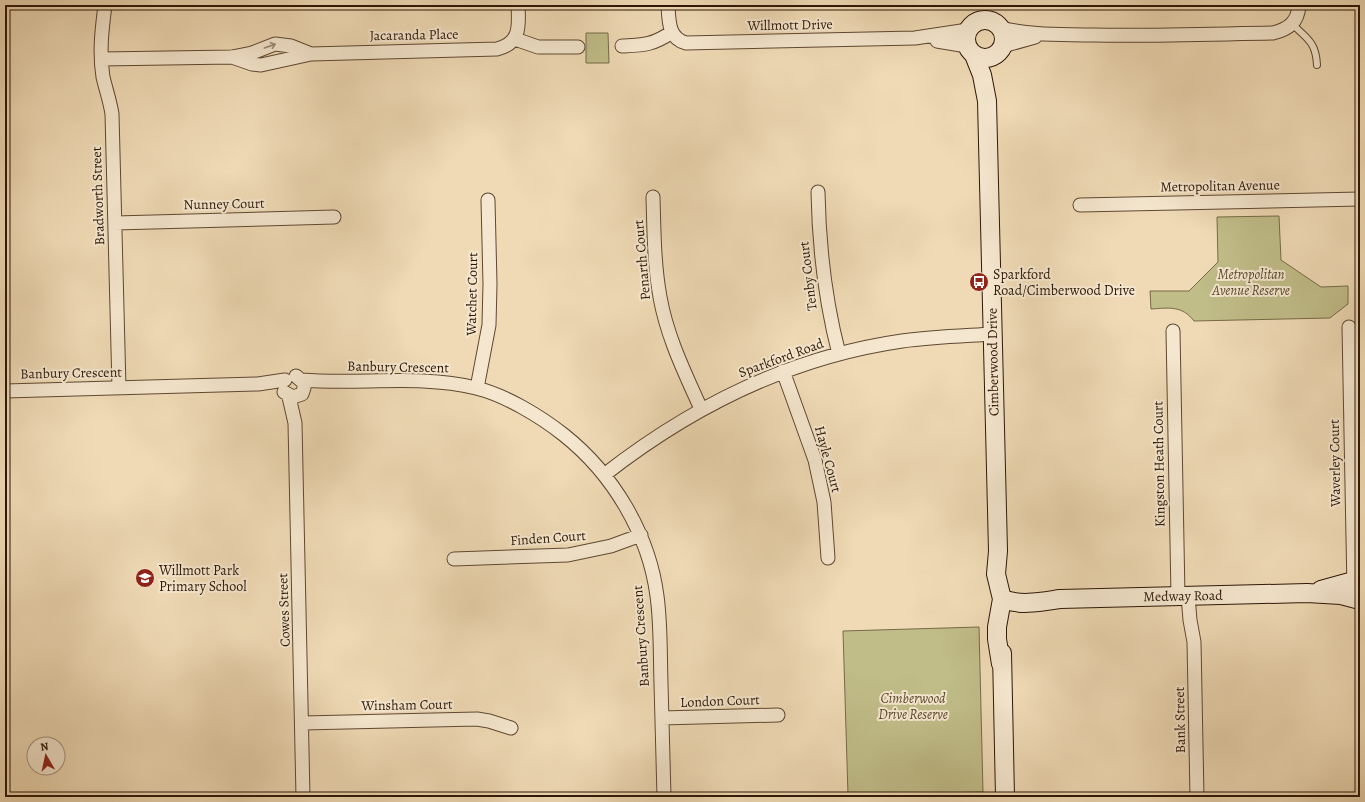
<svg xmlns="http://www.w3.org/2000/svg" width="1365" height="802" viewBox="0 0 1365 802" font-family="Alegreya,serif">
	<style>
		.green { fill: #c0bd89; stroke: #766a48 }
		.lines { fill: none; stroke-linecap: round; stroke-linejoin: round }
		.lane-casing { stroke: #5e4832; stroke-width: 8 }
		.street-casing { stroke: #5e4832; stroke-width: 15 }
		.secondary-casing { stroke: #2d1707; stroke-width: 20 }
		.lane { stroke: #f5e7cf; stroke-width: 6 }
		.street { stroke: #f5e7cf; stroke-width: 13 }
		.secondary { stroke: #f5e7cf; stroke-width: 18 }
		.oneway { stroke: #9b8975 }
		.labels { text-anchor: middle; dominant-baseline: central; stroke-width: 4; stroke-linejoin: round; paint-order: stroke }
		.street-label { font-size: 14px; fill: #2d1707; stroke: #f5e7cf }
		.poi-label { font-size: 14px; fill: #2d1707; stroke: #f5e7cf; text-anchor: start }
		.park-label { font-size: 14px; font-style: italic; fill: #59492e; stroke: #f5e7cf }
	</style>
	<rect width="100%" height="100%" fill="#efdab5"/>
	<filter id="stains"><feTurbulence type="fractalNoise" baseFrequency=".005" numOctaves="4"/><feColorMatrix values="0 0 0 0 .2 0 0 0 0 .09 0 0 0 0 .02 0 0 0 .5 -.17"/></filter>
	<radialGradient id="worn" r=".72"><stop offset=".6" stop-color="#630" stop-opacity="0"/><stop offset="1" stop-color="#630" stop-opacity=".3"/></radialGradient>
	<path class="green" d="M 586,33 L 608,33 L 609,63 L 586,63 Z
		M 1279,216 L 1281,260 L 1321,287 L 1348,286 L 1348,304 L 1330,318 L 1194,321 C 1182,305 1168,308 1151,309 L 1150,291 L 1189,291 L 1218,262 L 1217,217 Z
		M 979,627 L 983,792 L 848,795 L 843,631 Z"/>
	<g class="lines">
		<g class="lane-casing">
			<path id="lane" d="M 1292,24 C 1308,39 1316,43 1317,65"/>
		</g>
		<g class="street-casing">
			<path id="street" d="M 105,5 C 102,29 99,52 103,77 C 106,90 110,101 112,114 L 119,388
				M 668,5 C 669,21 668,38 686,43 L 915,38 L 968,30
				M 1001,28 C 1035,36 1060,34 1094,35 C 1154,36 1213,34 1273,33 C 1289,29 1298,22 1299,5
				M 515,39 L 538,47 L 578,47
				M 937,41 L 967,46
				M 622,46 C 644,45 653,45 672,32
				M 1003,46 L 1035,37
				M 232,57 L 252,64 L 261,65 L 311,54 L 497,49 C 521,43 519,26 518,5
				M 102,59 L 232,57 L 252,53 L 275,44 L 291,46 L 311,54
				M 818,192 C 819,248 825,300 839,354
				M 653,197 C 654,231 654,264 660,297 C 667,337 685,373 701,409
				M 1080,205 L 1360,199
				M 115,223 L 334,217
				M 1349,327 L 1354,590
				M 1173,331 L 1178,596
				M 783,371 L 815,460 L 824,502 L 828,558
				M 302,380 C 359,385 419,374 476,388 C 505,395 540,416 564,435 C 613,474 649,534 657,596 C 661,625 660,654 661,683 C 662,721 663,759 664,797
				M 477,388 L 489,325 L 490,284 L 488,200
				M 5,391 L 258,384 L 285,380
				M 284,392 L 293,397 L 302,394 L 304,388 L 304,383 L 296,376
				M 289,397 L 295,423 L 303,797
				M 604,475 C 691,407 791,357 902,341 C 932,337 962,336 993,334
				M 454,559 L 568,555 L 611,546 L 641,535
				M 1188,596 L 1190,620 L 1194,642 L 1197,797
				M 662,718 L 778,715
				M 303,723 L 477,719 L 489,721 L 511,728"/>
		</g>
		<g class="secondary-casing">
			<path id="secondary" d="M966 39a19 19 0 1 1 38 0a19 19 0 1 1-38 0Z
				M 974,55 L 982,75 L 987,101 L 998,551 L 996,574 L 1002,599 L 997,627 L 997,639 L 1001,664
				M 1321,590 L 1350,582 L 1360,584
				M 1002,599 C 1021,606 1040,602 1060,599 L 1307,593 L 1341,595 L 1360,600
				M 1002,653 L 1005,797"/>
		</g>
		<use href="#lane" class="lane"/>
		<use href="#street" class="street"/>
		<use href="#secondary" class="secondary"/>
	</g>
	<defs><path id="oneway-shaft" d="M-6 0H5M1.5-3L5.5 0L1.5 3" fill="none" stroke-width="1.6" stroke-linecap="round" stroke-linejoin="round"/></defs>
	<use class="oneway" href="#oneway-shaft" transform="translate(270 46) rotate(-19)"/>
	<defs>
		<g id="bus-disc" transform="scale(1)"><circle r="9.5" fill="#8f2418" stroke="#f5e7cf"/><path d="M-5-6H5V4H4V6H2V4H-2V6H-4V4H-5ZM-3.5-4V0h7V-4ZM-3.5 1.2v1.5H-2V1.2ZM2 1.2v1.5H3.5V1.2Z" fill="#fff"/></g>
		<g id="school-disc" transform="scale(1)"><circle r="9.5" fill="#8f2418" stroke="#f5e7cf"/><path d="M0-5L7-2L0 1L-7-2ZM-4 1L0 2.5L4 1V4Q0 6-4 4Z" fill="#fff"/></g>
	</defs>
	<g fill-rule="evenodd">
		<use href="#bus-disc" x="979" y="282"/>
		<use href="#school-disc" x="145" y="578"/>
	</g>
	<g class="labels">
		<g class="street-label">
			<text transform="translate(790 25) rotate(-1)">Willmott Drive</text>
			<text transform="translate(414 35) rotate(-1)">Jacaranda Place</text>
			<text transform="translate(1220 186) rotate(-1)">Metropolitan Avenue</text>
			<text transform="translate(98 196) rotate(-92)">Bradworth Street</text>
			<text transform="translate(224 204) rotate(-1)">Nunney Court</text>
			<text transform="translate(642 260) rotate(-95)">Penarth Court</text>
			<text transform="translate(808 276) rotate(-97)">Tenby Court</text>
			<text transform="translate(472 294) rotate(-89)">Watchet Court</text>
			<text transform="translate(781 358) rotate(-20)">Sparkford Road</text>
			<text transform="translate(993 362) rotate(-91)">Cimberwood Drive</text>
			<text transform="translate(398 367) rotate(1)">Banbury Crescent</text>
			<text transform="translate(71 373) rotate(-1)">Banbury Crescent</text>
			<text transform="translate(828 459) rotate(75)">Hayle Court</text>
			<text transform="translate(1335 463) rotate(-91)">Waverley Court</text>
			<text transform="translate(1159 464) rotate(-91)">Kingston Heath Court</text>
			<text transform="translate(548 538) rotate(-4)">Finden Court</text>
			<text transform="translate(1183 596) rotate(-1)">Medway Road</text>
			<text transform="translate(284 610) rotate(-92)">Cowes Street</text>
			<text transform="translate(641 636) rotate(-94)">Banbury Crescent</text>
			<text transform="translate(720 701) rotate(-2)">London Court</text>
			<text transform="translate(407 705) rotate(-1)">Winsham Court</text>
			<text transform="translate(1180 720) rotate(-91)">Bank Street</text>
		</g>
		<g class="poi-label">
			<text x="993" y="274">Sparkford<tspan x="993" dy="16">Road/Cimberwood Drive</tspan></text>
			<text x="159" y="570">Willmott Park<tspan x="159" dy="16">Primary School</tspan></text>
		</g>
		<g class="park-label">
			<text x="1251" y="274">Metropolitan<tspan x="1251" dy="16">Avenue Reserve</tspan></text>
			<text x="913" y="698">Cimberwood<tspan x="913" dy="16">Drive Reserve</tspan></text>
		</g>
	</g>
	<rect width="1365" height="802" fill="none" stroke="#efdab5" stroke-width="20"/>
	<rect x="6" y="6" width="1353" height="790" fill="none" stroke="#2d1707" stroke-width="2"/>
	<rect x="10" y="10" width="1345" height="782" fill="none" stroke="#2d1707"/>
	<g transform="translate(46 756) rotate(351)"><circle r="19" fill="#f5e7cf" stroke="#a5947f"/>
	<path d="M0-3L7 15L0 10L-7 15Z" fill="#8f2418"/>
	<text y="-6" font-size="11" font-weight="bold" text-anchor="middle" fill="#2d1707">N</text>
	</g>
	<rect width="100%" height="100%" filter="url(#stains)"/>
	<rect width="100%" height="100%" fill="url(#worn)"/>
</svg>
